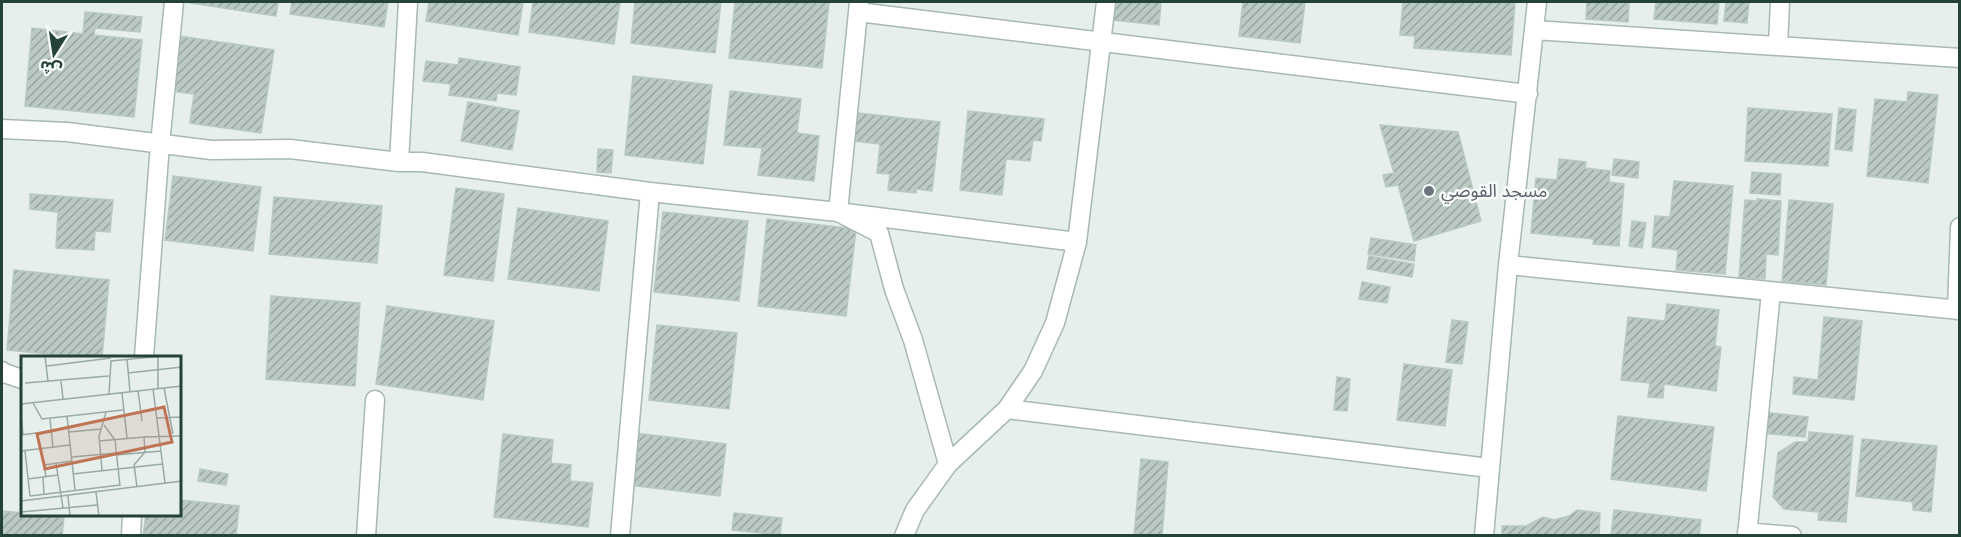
<svg xmlns="http://www.w3.org/2000/svg" width="1961" height="537" viewBox="0 0 1961 537" font-family="Montserrat,'Noto Sans Arabic',sans-serif">
	<style>
		.building { fill: url(#building-hatch); stroke: #b8c9c2; stroke-width: 1.5 }
		.lines { fill: none; stroke-linecap: round; stroke-linejoin: round }
		.minor-casing { stroke: #a8b8b2; stroke-width: 21 }
		.minor { stroke: #fff; stroke-width: 18 }
		.worship-dot { fill: #6b7280; stroke: #f7fbf9; stroke-width: 2 }
		.labels { text-anchor: middle; dominant-baseline: central; stroke-width: 5; stroke-linejoin: round; paint-order: stroke }
		.worship-label { font-size: 18px; fill: #5b616d; stroke: #f7fbf9; text-anchor: start }
		.inset-road { fill: none; stroke: #98aaa4; stroke-width: 1.5 }
		.view { fill: #c07456; fill-opacity: 0.15; stroke: #c07456; stroke-width: 3 }
		.inset-edge { fill: none; stroke: #24423a; stroke-width: 3 }
	</style>
	<defs>
		<pattern id="building-hatch" width="6" height="6" patternUnits="userSpaceOnUse" patternTransform="scale(1.5)"><rect width="6" height="6" fill="#bbcac4"/><path d="M-1 1l2-2M0 6l6-6M5 7l2-2" fill="none" stroke="#98a6a0"/></pattern>
	</defs>
	<rect width="100%" height="100%" fill="#e6efeb"/>
	<path class="building" d="M 184,2 L 278,2 L 276,16 Z
		M 292,2 L 388,2 L 384,27 L 290,14 Z
		M 429,2 L 523,2 L 518,35 L 426,21 Z
		M 533,2 L 620,2 L 614,44 L 529,32 Z
		M 635,2 L 721,2 L 715,53 L 631,43 Z
		M 735,2 L 829,2 L 822,68 L 729,58 Z
		M 1115,2 L 1161,2 L 1159,25 L 1113,20 Z
		M 1243,2 L 1305,2 L 1300,43 L 1239,36 Z
		M 1403,2 L 1515,2 L 1511,55 L 1414,48 L 1415,36 L 1400,35 Z
		M 1587,2 L 1629,2 L 1628,22 L 1586,19 Z
		M 1656,2 L 1719,2 L 1717,24 L 1654,19 Z
		M 1726,2 L 1749,2 L 1747,23 L 1724,21 Z
		M 85,12 L 142,17 L 140,32 L 95,28 L 94,35 L 142,40 L 134,117 L 25,106 L 32,28 L 83,34 Z
		M 179,36 L 274,50 L 261,133 L 190,123 L 194,94 L 171,91 Z
		M 459,58 L 520,67 L 516,95 L 497,93 L 496,101 L 449,95 L 451,84 L 423,81 L 426,61 L 458,65 Z
		M 633,76 L 712,85 L 703,164 L 625,155 Z
		M 730,91 L 801,99 L 797,133 L 819,136 L 814,181 L 758,175 L 762,148 L 724,145 Z
		M 1908,92 L 1938,95 L 1928,183 L 1867,176 L 1875,99 L 1907,102 Z
		M 468,102 L 519,111 L 512,150 L 461,141 Z
		M 1748,108 L 1832,114 L 1828,166 L 1745,161 Z
		M 1839,108 L 1856,110 L 1852,151 L 1835,149 Z
		M 968,111 L 1044,119 L 1041,141 L 1033,140 L 1030,161 L 1006,159 L 1002,195 L 960,190 Z
		M 858,113 L 940,122 L 932,191 L 916,189 L 916,193 L 888,190 L 890,174 L 877,173 L 880,144 L 854,141 Z
		M 1380,125 L 1458,132 L 1481,221 L 1414,241 L 1398,185 L 1386,187 L 1383,175 L 1394,173 Z
		M 598,149 L 613,150 L 611,173 L 597,172 Z
		M 1559,159 L 1586,162 L 1585,168 L 1610,171 L 1609,182 L 1624,184 L 1619,246 L 1593,244 L 1594,239 L 1531,233 L 1536,178 L 1557,180 Z
		M 1614,159 L 1639,162 L 1638,178 L 1612,175 Z
		M 1752,172 L 1781,174 L 1780,195 L 1750,193 Z
		M 173,176 L 261,187 L 253,251 L 165,240 Z
		M 1674,181 L 1733,186 L 1725,274 L 1676,270 L 1678,250 L 1652,247 L 1655,216 L 1670,217 Z
		M 456,188 L 504,194 L 493,281 L 444,275 Z
		M 30,194 L 113,200 L 110,232 L 95,231 L 94,250 L 56,248 L 58,212 L 30,209 Z
		M 274,197 L 382,206 L 377,263 L 269,254 Z
		M 1757,199 L 1781,201 L 1778,255 L 1766,254 L 1765,279 L 1739,277 L 1745,200 L 1757,201 Z
		M 1789,200 L 1833,204 L 1826,285 L 1782,281 Z
		M 518,208 L 608,221 L 599,291 L 508,279 Z
		M 663,212 L 748,221 L 739,301 L 654,292 Z
		M 767,219 L 856,229 L 846,316 L 758,306 Z
		M 1632,221 L 1646,223 L 1642,248 L 1629,246 Z
		M 1371,238 L 1416,245 L 1414,261 L 1368,254 Z
		M 1369,256 L 1414,264 L 1412,277 L 1367,269 Z
		M 14,270 L 109,280 L 102,357 L 80,357 L 7,350 Z
		M 1362,282 L 1390,287 L 1387,303 L 1359,299 Z
		M 271,296 L 360,303 L 355,386 L 266,379 Z
		M 1667,304 L 1719,310 L 1715,346 L 1721,347 L 1716,391 L 1664,384 L 1663,398 L 1648,397 L 1650,383 L 1621,380 L 1628,317 L 1665,321 Z
		M 387,306 L 494,321 L 483,400 L 376,384 Z
		M 1824,317 L 1862,321 L 1854,400 L 1793,394 L 1794,377 L 1818,380 Z
		M 1452,320 L 1468,322 L 1462,364 L 1446,362 Z
		M 657,325 L 737,333 L 729,409 L 649,400 Z
		M 1404,364 L 1452,370 L 1445,426 L 1397,420 Z
		M 1337,377 L 1350,379 L 1347,411 L 1334,410 Z
		M 1762,412 L 1808,417 L 1805,437 L 1760,433 Z
		M 1618,416 L 1714,427 L 1706,491 L 1611,479 Z
		M 1809,432 L 1853,436 L 1846,522 L 1818,520 L 1819,512 L 1784,509 L 1773,497 L 1778,453 L 1795,442 L 1808,442 Z
		M 635,433 L 726,444 L 720,496 L 629,485 Z
		M 503,434 L 553,440 L 551,463 L 571,465 L 570,481 L 593,483 L 588,527 L 494,517 Z
		M 1862,439 L 1937,446 L 1931,512 L 1913,510 L 1913,502 L 1856,496 Z
		M 1141,459 L 1168,462 L 1162,536 L 1134,536 Z
		M 200,469 L 228,474 L 226,485 L 198,481 Z
		M 180,500 L 239,506 L 236,536 L 143,536 L 146,514 L 180,514 Z
		M 1577,510 L 1600,513 L 1599,536 L 1502,536 L 1502,526 L 1526,526 L 1543,517 L 1554,520 L 1569,516 Z
		M 1614,510 L 1701,520 L 1699,536 L 1611,536 Z
		M 2,511 L 64,517 L 62,536 L 2,536 Z
		M 734,513 L 782,518 L 780,535 L 732,530 Z"/>
	<g class="lines">
		<g class="minor-casing">
			<path id="minor" d="M 408,2 L 399,162 L 422,162 L 650,192 L 838,212 L 1077,242
				M 859,2 L 838,212 L 879,233 L 894,289 L 913,340 L 948,464
				M 858,12 L 1528,94
				M 1534,30 L 1960,58
				M 1778,45 L 1780,2
				M 2,129 L 67,132 L 211,150 L 290,149 L 399,162
				M 1508,265 L 1960,310
				M 1957,310 L 1960,227
				M 144,357 L 160,144 L 174,2
				M 2,371 L 4,373 L 22,379
				M 1007,409 L 1489,468
				M 1747,532 L 1792,536
				M 131,536 L 132,514
				M 366,536 L 375,400
				M 620,536 L 650,192
				M 904,536 L 915,510 L 948,464 L 1007,409 L 1033,371 L 1055,323 L 1077,242 L 1106,2
				M 1484,536 L 1508,265 L 1537,2
				M 1747,536 L 1771,292"/>
		</g>
		<use href="#minor" class="minor"/>
	</g>
	<circle class="worship-dot" cx="1429" cy="191" r="6"/>
	<g class="labels">
		<g class="worship-label">
			<text x="1441" y="191">مسجد القوصي</text>
		</g>
	</g>
	<g transform="translate(21 356)">
		<rect width="160" height="160" fill="#e6efeb"/>
		<path class="inset-road" d="M 24,0 L 27,26M 106,3 L 109,36M 90,5 L 141,0M 26,10 L 90,2M 107,17 L 161,11M 40,25 L 42,43M 4,27 L 88,20M 137,32 L 137,0M 143,32 L 152,78M 132,33 L 144,127M 117,35 L 121,65M 101,37 L 106,82M 88,38 L 90,4M 12,47 L 21,63 L 102,54M 0,48 L 161,30M 0,59 L 2,79M 46,60 L 54,134M 136,62 L 161,61M 29,63 L 32,91M 83,69 L 94,84 L 99,130M 48,76 L 80,73M 0,79 L 30,75M 123,81 L 161,80M 78,85 L 123,81 L 124,96 L 113,109 L 116,131M 20,93 L 25,120 L 22,121 L 23,138M 0,95 L 49,89M 4,95 L 9,140M 95,99 L 140,95M 51,101 L 95,97M 35,107 L 42,152M 23,109 L 51,105M 81,114 L 78,80 L 85,56M 52,118 L 142,108M 7,123 L 37,119M 75,136 L 78,160M 9,140 L 99,129M 47,140 L 49,160M 0,145 L 161,125M 0,156 L 76,149"/>
		<path class="view" d="M 143,51 L 151,86 L 24,113 L 16,78 Z"/>
		<rect width="160" height="160" class="inset-edge"/>
	</g>
	<rect width="1961" height="537" fill="none" stroke="#24423a" stroke-width="6"/>
	<g transform="translate(54 54) rotate(192)" stroke="#f7fbf9" stroke-width="4.5" paint-order="stroke">
	<path d="M0-4.5L10 22L0 15L-10 22Z" fill="#24423a"/>
	<text y="-9" font-size="16" font-weight="bold" text-anchor="middle" fill="#24423a">ش</text>
	</g>
</svg>
